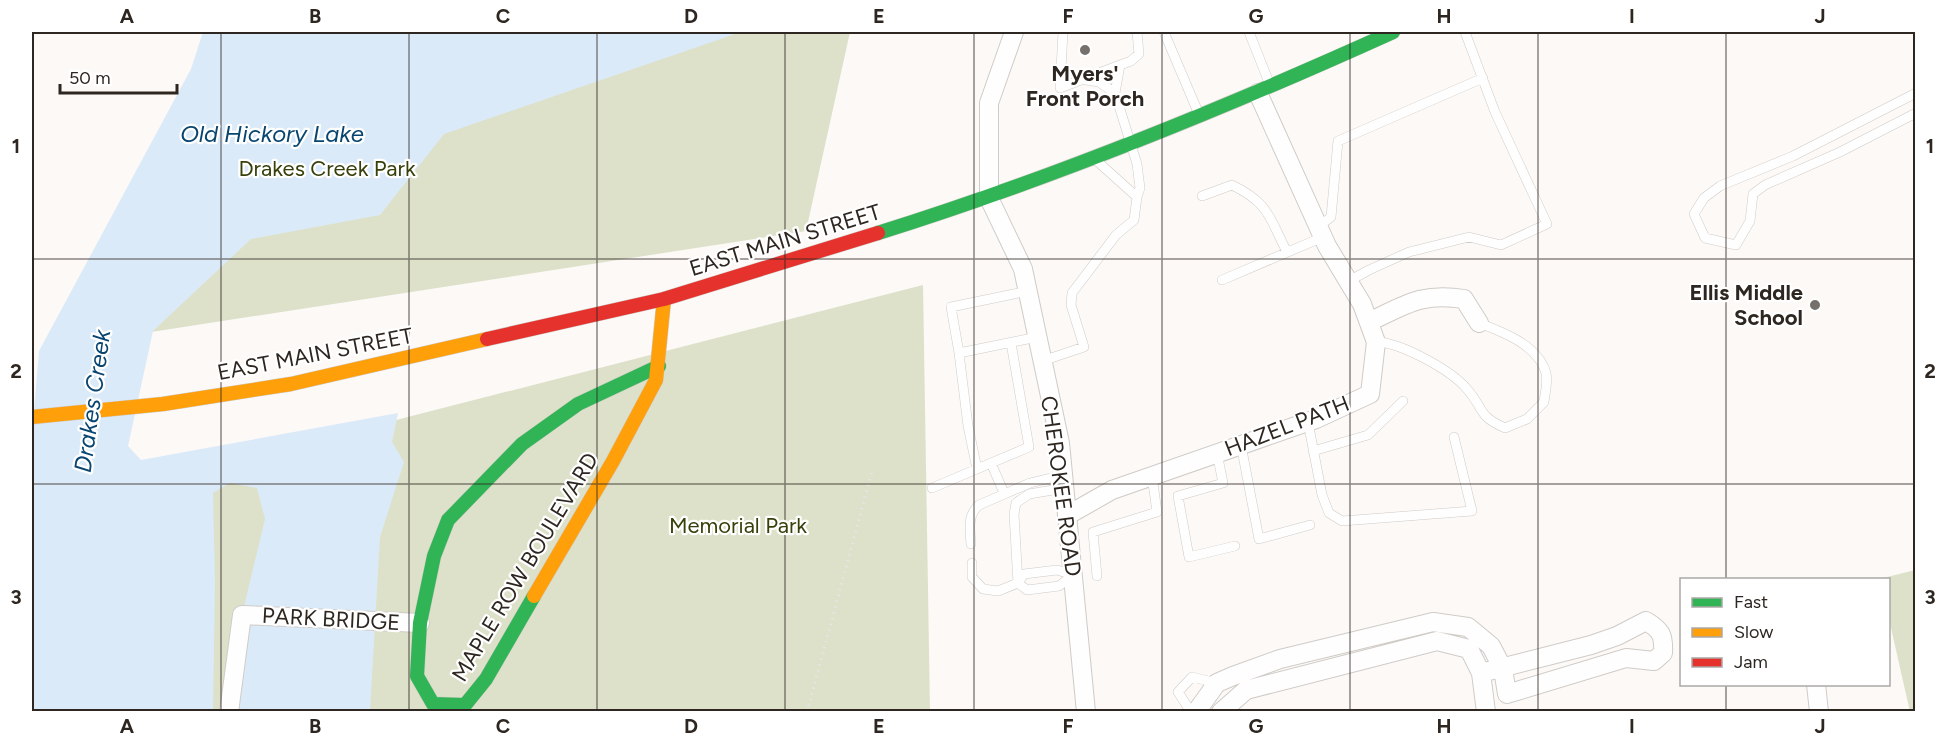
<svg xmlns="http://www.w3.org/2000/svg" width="1947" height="743" viewBox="0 0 1947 743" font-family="Figtree,sans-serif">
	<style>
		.green { fill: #dde1c9 }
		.water { fill: #dbeaf8 }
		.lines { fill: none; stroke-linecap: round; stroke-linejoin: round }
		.lane-casing { stroke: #cfcbc7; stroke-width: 10 }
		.street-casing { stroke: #cfcbc7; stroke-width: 20 }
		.fast-casing { stroke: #cfcbc7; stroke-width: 15 }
		.slow-casing { stroke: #cfcbc7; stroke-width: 15 }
		.jam-casing { stroke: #cfcbc7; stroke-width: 15 }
		.path { stroke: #e6e5e4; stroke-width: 3; stroke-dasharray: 1.5 4.5; stroke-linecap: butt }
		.lane { stroke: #fffefe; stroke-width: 9 }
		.street { stroke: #fffefe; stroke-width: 18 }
		.fast { stroke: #30b455; stroke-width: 14 }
		.slow { stroke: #ff9f0a; stroke-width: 14 }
		.jam { stroke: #e5322d; stroke-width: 14 }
		.grid { fill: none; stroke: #2e2721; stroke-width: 1.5; stroke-opacity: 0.55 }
		.poi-dot { fill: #76706c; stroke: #fff; stroke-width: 2 }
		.labels { text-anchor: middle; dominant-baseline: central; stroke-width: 4.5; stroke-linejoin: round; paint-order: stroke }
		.poi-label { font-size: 22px; font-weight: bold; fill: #2e2721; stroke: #fff }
		.park-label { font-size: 22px; fill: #36400a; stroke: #fff }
		.street-label { font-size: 22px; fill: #2e2721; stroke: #fff }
		.water-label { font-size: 24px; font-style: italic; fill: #084571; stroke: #fff }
		.neatline { fill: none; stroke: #2e2721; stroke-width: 2 }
		.grid-label { font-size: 20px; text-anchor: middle; font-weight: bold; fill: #2e2721 }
	</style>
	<rect width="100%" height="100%" fill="#fcf9f7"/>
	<path class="green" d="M 226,32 L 850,32 L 806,231 L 132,335 Z
		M 923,285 L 930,711 L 193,711 L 174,477 Z
		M 1915,570 L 1916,711 L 1910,712 L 1889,619 L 1888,580 L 1879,579 Z"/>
	<path class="water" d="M 203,32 L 741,32 L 444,134 L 380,215 L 251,239 L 153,331 L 128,446 L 141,460 L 398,413 L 392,442 L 404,462 L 380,537 L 370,711 L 239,711 L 242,615 L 265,519 L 257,488 L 230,483 L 213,493 L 215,582 L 213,711 L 32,712 L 32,434 L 39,351 L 191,69 Z"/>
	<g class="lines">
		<g class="lane-casing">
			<path id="lane" d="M 1063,32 L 1060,88 L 1120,65
				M 1164,32 L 1198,112
				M 1249,32 L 1270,85
				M 1086,80 L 1099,82 L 1115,93
				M 1916,93 L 1793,156 L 1720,186 L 1704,198 L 1694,214 L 1705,238 L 1736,245 L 1750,221 L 1753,194 L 1765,185 L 1840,152 L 1916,113
				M 1098,162 L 1137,197 L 1140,188 L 1137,164 L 1115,93 L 1120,65 L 1131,61 L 1139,54 L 1137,32
				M 1202,196 L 1232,185 C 1269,203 1269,217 1287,252
				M 1318,227 L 1331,217 L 1338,141 L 1483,78
				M 1222,280 L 1323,237
				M 1349,281 L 1369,270 L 1409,252 L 1469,237 L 1501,245 L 1547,224 L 1495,112 L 1465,32
				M 1028,291 L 951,307 L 959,353 L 1037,337
				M 1376,342 C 1400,342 1451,370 1467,389 C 1485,409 1476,415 1505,428 L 1527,419 L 1544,402 C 1545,394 1548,381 1546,373 C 1538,345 1503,332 1479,323
				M 959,353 L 968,426 L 977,469
				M 1042,361 L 1084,347 L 1071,305 L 1072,293 L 1116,235 L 1134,220 L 1137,197
				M 1308,422 L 1322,495 L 1329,513 L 1342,521 L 1472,511 L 1454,437
				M 1241,445 L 1259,539 L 1310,525
				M 1313,451 L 1368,435 L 1403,401
				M 1217,453 L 1223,483 L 1178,496 L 1189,557 L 1235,546
				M 991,463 L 1004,493
				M 932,488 L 1029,447 L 1011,343
				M 971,544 C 970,530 967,515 979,505 L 1030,483 L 1063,475
				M 972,563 L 972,577 L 983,589 L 998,591 L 1018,583 L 1014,514 L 1016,503 L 1029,494 L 1065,488
				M 1057,570 L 1073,575 L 1059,586 L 1027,590 L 1018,583 L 1024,574 Z
				M 1097,576 L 1093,532 L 1157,512 L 1152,476
				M 1191,712 L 1178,692 L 1192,677 L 1217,683"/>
		</g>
		<g class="street-casing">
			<path id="street" d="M 1014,32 L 989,103 L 989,198 L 1023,269 L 1060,443 L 1086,712
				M 1369,322 C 1405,305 1422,292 1464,299 L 1479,323
				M 1068,515 L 1112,490 L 1316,419 L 1370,394 L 1376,342 L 1362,304 L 1327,246 L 1258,93
				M 1816,684 L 1819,712
				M 229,712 L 242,615 L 420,623
				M 1196,712 L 1217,683 L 1233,676 L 1280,659 L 1433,622 L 1468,627 L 1491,646 L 1503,669 L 1507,694 L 1626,658 L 1654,661 L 1663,653 C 1664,635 1661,630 1646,621 L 1617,636 L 1591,645 L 1481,673
				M 1221,712 L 1246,690 L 1437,641 L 1469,649 L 1481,673 L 1486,712"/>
		</g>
		<g class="fast-casing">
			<path id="fast" d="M 878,233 C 1054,178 1225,108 1393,32
				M 534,596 L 486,679 L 465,705 L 433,704 L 417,676 L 420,623 L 434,556 L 448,520 L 522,444 L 578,404 L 659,366"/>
		</g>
		<g class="slow-casing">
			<path id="slow" d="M 32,417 L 163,404 L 291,384 L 487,339
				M 534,596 L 613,461 L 656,380 L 664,299"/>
		</g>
		<g class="jam-casing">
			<path id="jam" d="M 487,339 L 664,299 L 878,233"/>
		</g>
		<path class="path" d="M 807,712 L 872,471"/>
		<use href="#lane" class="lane"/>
		<use href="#street" class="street"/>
		<use href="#fast" class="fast"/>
		<use href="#slow" class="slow"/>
		<use href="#jam" class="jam"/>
	</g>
	<path class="grid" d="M 221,32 L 221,712M 409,32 L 409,712M 597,32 L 597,712M 785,32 L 785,712M 974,32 L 974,712M 1162,32 L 1162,712M 1350,32 L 1350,712M 1538,32 L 1538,712M 1726,32 L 1726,580M 32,259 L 1916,259M 32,484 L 1916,484M 1726,684 L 1726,712"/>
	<g class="poi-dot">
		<circle cx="1085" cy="50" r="6"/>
		<circle cx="1815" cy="305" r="6"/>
	</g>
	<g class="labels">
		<g class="poi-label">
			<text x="1085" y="73">Myers'<tspan x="1085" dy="25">Front Porch</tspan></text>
			<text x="1803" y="292" text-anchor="end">Ellis Middle<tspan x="1803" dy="25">School</tspan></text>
		</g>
		<g class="park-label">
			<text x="327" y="168">Drakes Creek Park</text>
			<text x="738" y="525">Memorial Park</text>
		</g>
		<g class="street-label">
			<text transform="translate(785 240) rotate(-17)">EAST MAIN STREET</text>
			<text transform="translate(315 354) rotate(-11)">EAST MAIN STREET</text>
			<text transform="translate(1287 426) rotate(-21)">HAZEL PATH</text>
			<text transform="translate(1061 486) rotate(82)">CHEROKEE ROAD</text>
			<text transform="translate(525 567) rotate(-59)">MAPLE ROW BOULEVARD</text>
			<text transform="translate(331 619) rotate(3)">PARK BRIDGE</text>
		</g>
		<g class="water-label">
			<text x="272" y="133">Old Hickory Lake</text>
			<text transform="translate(92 401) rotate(-82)">Drakes Creek</text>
		</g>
	</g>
	<rect width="1947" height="743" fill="none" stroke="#ffffff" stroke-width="66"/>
	<rect x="1680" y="578" width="210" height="108" fill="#ffffff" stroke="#aba9a6" stroke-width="1.5"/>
	<rect x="1692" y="598" width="30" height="9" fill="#30b455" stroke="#aba9a6" stroke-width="1.5"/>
	<text x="1734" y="608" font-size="18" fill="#2e2721">Fast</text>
	<rect x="1692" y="628" width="30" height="9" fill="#ff9f0a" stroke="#aba9a6" stroke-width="1.5"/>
	<text x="1734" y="638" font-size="18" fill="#2e2721">Slow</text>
	<rect x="1692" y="658" width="30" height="9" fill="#e5322d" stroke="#aba9a6" stroke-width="1.5"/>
	<text x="1734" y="668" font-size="18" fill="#2e2721">Jam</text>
	<path d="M60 84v9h117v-9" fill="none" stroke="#2e2721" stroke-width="3"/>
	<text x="69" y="84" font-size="18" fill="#2e2721" stroke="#ffffff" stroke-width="4.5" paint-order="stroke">50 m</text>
	<rect x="33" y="33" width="1881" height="677" class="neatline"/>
	<g class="grid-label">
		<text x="127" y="23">A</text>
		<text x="315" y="23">B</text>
		<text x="503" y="23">C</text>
		<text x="691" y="23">D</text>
		<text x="879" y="23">E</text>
		<text x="1068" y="23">F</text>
		<text x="1256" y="23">G</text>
		<text x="1444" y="23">H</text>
		<text x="1632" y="23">I</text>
		<text x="1820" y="23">J</text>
		<text x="16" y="153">1</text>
		<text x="1930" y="153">1</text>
		<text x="16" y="378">2</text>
		<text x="1930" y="378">2</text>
		<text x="16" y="604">3</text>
		<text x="1930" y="604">3</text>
		<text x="127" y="733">A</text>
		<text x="315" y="733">B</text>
		<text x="503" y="733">C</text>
		<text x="691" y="733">D</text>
		<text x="879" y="733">E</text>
		<text x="1068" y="733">F</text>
		<text x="1256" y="733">G</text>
		<text x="1444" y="733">H</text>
		<text x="1632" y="733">I</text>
		<text x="1820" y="733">J</text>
	</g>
</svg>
